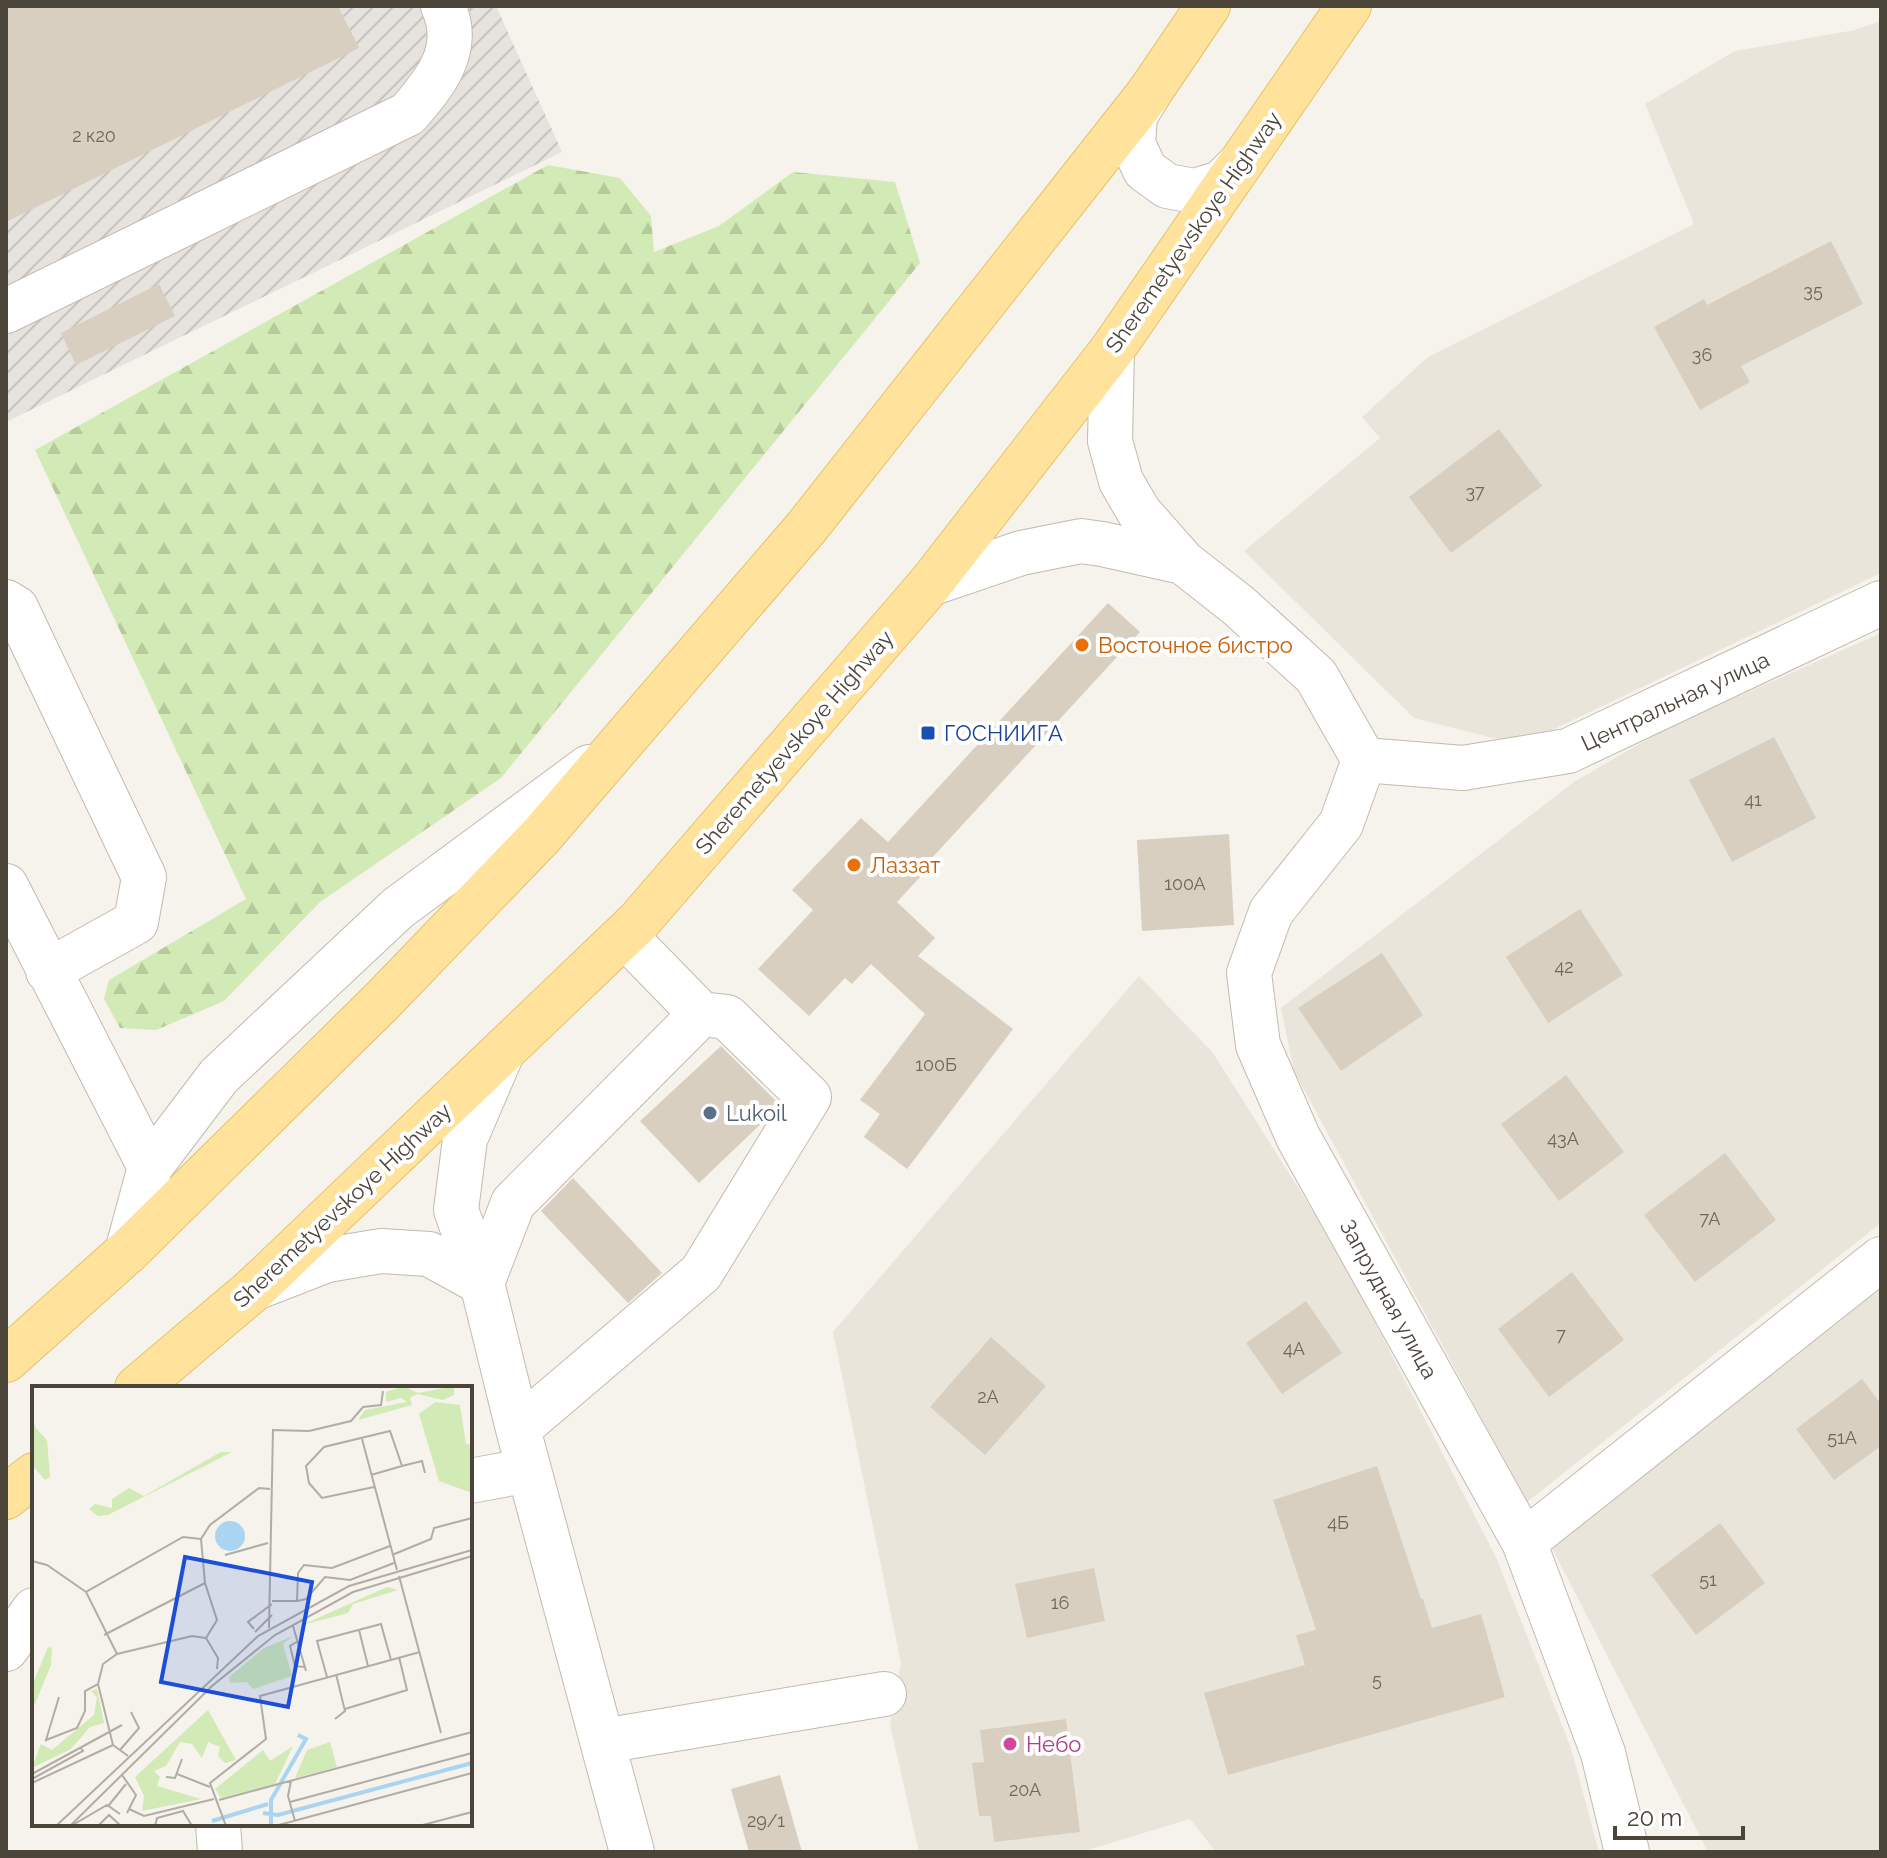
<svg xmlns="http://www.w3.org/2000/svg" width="1887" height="1858" viewBox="0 0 1887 1858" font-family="Raleway,sans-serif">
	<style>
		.residential { fill: #eae5da }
		.industrial { fill: url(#industrial-furrows) }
		.forest { fill: url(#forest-firs) }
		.building { fill: #d8cfc1 }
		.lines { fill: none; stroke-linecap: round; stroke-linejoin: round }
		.minor-casing { stroke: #c2bbae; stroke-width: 46 }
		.major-casing { stroke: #e6c16a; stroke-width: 46 }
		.minor { stroke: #fff; stroke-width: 44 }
		.major { stroke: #ffe39c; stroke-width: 44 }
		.food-dot { fill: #e8710a; stroke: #fff; stroke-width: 3 }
		.transit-dot { fill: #1a4fb4; stroke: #fff; stroke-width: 3 }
		.service-dot { fill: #5c6f8a; stroke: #fff; stroke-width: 3 }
		.hotel-dot { fill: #d1479c; stroke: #fff; stroke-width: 3 }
		.labels { text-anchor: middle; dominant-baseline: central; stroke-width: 8; stroke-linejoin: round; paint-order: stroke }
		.number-label { font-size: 18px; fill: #6e675b }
		.street-label { font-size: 22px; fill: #4b4439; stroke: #fff }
		.food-label { font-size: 22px; fill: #c56008; stroke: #fff; text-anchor: start }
		.transit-label { font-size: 22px; fill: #164399; stroke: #fff; text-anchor: start }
		.service-label { font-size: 22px; fill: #4e5e75; stroke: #fff; text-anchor: start }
		.hotel-label { font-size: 22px; fill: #b23c85; stroke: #fff; text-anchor: start }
		.inset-river { fill: none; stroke: #a9d4f2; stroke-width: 4 }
		.inset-road { fill: none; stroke: #b2ada4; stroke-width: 2 }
		.view { fill: #1d4ed8; fill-opacity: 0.15; stroke: #1d4ed8; stroke-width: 4 }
		.inset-edge { fill: none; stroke: #4b4439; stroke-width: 4 }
	</style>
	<defs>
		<pattern id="industrial-furrows" width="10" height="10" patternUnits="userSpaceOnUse" patternTransform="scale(2)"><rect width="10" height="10" fill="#e6e2dd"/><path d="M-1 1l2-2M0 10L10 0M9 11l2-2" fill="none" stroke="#c7c3be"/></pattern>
		<pattern id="forest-firs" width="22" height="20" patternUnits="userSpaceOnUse" patternTransform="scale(2)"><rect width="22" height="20" fill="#d2eab5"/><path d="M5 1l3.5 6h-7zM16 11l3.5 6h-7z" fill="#b6ca9c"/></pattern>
	</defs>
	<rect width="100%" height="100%" fill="#f6f3ec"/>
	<path class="residential" d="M 1881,21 L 1881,573 L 1521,745 L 1414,718 L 1244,551 L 1380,438 L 1362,417 L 1428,357 L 1694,224 L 1645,104 L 1735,51 L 1855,30 Z
		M 1881,633 L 1881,1223 L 1527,1502 L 1294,1071 L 1281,1008 L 1574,782 L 1663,730 Z
		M 1139,976 L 1213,1053 L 1338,1251 L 1496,1557 L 1571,1748 L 1599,1852 L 1216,1852 L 1190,1819 L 1081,1852 L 919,1852 L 890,1725 L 901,1663 L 833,1332 Z
		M 1881,1288 L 1881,1852 L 1708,1852 L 1552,1548 Z"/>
	<path class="industrial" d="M 6,6 L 496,6 L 562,152 L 6,422 Z"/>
	<path class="forest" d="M 548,165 L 620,178 L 651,216 L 654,252 L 719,226 L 793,172 L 895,182 L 920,263 L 501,778 L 320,902 L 224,1001 L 156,1030 L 120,1028 L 104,999 L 109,980 L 246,899 L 35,450 Z"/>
	<path class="building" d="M 6,6 L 338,6 L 359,48 L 6,222 Z
		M 1831,241 L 1863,304 L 1741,366 L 1750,382 L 1700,410 L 1654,327 L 1704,299 L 1707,305 Z
		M 159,284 L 175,316 L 76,365 L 61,333 Z
		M 1499,429 L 1542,486 L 1451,553 L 1409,497 Z
		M 1108,603 L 1140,632 L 919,872 L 922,875 L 897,902 L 935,938 L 918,956 L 1013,1029 L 907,1169 L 864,1137 L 880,1114 L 860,1100 L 925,1014 L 871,964 L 852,984 L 845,978 L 809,1016 L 758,969 L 813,910 L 792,890 L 861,818 L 888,842 Z
		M 1774,737 L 1816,818 L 1732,862 L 1689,780 Z
		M 1229,834 L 1234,925 L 1142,931 L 1137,840 Z
		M 1580,909 L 1623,975 L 1548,1023 L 1506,957 Z
		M 1382,953 L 1423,1015 L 1341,1071 L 1298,1008 Z
		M 721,1046 L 777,1102 L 766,1119 L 699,1183 L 640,1121 Z
		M 1566,1075 L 1624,1152 L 1559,1201 L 1501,1124 Z
		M 1725,1153 L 1776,1220 L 1695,1282 L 1644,1215 Z
		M 573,1178 L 662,1273 L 628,1303 L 541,1211 Z
		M 1572,1272 L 1624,1340 L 1549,1397 L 1498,1329 Z
		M 1306,1301 L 1342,1353 L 1282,1394 L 1246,1343 Z
		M 991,1337 L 1046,1386 L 985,1455 L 930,1407 Z
		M 1862,1379 L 1881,1404 L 1881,1446 L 1834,1480 L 1796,1429 Z
		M 1377,1466 L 1421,1599 L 1423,1599 L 1432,1628 L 1481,1614 L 1505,1697 L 1228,1775 L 1204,1693 L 1305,1665 L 1296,1635 L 1316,1630 L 1273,1500 Z
		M 1720,1523 L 1765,1583 L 1696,1635 L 1651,1575 Z
		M 1094,1568 L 1105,1621 L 1027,1638 L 1015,1584 Z
		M 1066,1719 L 1080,1832 L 994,1842 L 991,1816 L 979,1816 L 972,1763 L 984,1762 L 980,1730 Z
		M 780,1775 L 802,1852 L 749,1852 L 731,1789 Z"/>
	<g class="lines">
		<g class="minor-casing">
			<path id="minor" d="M 1149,93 L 1135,116 L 1133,144 L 1145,170 L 1167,186 L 1194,191 L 1221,183 L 1240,164
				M 6,311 L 408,114 C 435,83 463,49 443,6
				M 1112,350 L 1110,441 L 1121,481 L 1139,512 L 1183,562 L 1239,606 L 1316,676 L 1364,760
				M 930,584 L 1021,553 L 1081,541 L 1102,544 L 1183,562
				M 6,602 L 16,608 L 144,877 L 136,922 L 48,971
				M 1364,760 L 1341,824 L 1271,912 L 1249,973 L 1258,1045 L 1298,1137 L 1524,1542 L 1603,1753 L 1627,1852
				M 1364,760 L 1463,768 L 1568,751 L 1881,603
				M 6,886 L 150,1167
				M 502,1053 L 465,1139 L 456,1210 L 482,1283 L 518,1429 L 632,1852
				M 127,1252 L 150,1167 L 219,1076 L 398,908 L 589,767
				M 482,1283 L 513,1203 L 701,1014 L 625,936
				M 255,1288 L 327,1260 L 381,1251 L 429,1254 L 482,1283
				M 518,1429 L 701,1273 L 809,1097 L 727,1017 L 701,1014
				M 470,1481 L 529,1470
				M 1524,1542 L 1881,1259
				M 6,1649 L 34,1610
				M 603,1741 L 884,1694
				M 218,1824 L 220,1852"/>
		</g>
		<g class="major-casing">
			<path id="major" d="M 6,1360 L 127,1252 L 383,1000 L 541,836 L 806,528 L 1149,93 L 1208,6
				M 137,1388 L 255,1288 L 638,922 L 930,584 L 1112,350 L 1349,6
				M 6,1497 L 34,1475"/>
		</g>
		<use href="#minor" class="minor"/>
		<use href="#major" class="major"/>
	</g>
	<g class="food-dot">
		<circle cx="1082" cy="645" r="8"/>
		<circle cx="854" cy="865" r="8"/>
	</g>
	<rect class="transit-dot" x="920" y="725" width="16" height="16" rx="4"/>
	<circle class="service-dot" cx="710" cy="1113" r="8"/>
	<circle class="hotel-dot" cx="1010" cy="1744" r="8"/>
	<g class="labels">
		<g class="number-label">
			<text x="94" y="135">2 к20</text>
			<text x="1813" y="290">35</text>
			<text x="1702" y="354">36</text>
			<text x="1475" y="491">37</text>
			<text x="1753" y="799">41</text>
			<text x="1185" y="883">100А</text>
			<text x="1564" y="966">42</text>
			<text x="936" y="1064">100Б</text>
			<text x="1563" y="1138">43А</text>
			<text x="1710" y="1218">7А</text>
			<text x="1561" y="1334">7</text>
			<text x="1294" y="1348">4А</text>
			<text x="988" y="1396">2А</text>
			<text x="1842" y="1437">51А</text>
			<text x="1338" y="1522">4Б</text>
			<text x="1708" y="1579">51</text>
			<text x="1060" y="1602">16</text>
			<text x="1377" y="1679">5</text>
			<text x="1025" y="1789">20А</text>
			<text x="766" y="1820">29/1</text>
		</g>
		<g class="street-label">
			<text transform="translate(1193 232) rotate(-55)">Sheremetyevskoye Highway</text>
			<text transform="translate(1675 701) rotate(-25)">Центральная улица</text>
			<text transform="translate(794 742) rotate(-49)">Sheremetyevskoye Highway</text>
			<text transform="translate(342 1205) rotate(-43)">Sheremetyevskoye Highway</text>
			<text transform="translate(1389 1299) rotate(61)">Запрудная улица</text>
		</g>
		<g class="food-label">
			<text x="1098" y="645">Восточное бистро</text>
			<text x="870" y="865">Лаззат</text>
		</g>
		<g class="transit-label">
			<text x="944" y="733">ГОСНИИГА</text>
		</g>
		<g class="service-label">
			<text x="726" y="1113">Lukoil</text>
		</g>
		<g class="hotel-label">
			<text x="1026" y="1744">Небо</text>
		</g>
	</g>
	<g transform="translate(32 1386)">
		<rect width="440" height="440" fill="#f6f3ec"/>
		<path d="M 298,356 L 305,381 L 263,392 L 275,364 ZM 261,360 L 243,398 L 189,412 L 183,403 L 231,364 L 238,375 Z" fill="#d2eab5"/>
		<path d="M 372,0 L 386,7 L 422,0 L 422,9 L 411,14 L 385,8 L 378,12 L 380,19 L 326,34 L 333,24 L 375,16 L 369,12 L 354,16 L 354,6 ZM 403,16 L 428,19 L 434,58 L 440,59 L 440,107 L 407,95 L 387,28 ZM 0,26 L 3,41 L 15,54 L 18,91 L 13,94 L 0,79 ZM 189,66 L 200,66 L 76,129 L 66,130 L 57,123 L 63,118 L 80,122 L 80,113 L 97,102 L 112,110 ZM 355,201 L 366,204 L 321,218 L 316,227 L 270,239 ZM 261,250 L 251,258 L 260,290 L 221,303 L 215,296 L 198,297 L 197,291 L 232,262 ZM 16,261 L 20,262 L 19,279 L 0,325 L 0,300 ZM 65,303 L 72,337 L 58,341 L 39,363 L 0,382 L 9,358 L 20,364 L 62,329 L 65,311 L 59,305 ZM 176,324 L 204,374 L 193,377 L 186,370 L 188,361 L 176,356 L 170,372 L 160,358 L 148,356 L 134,380 L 122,385 L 128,391 L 125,400 L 169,413 L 110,425 L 112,410 L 103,391 Z" fill="#d2eab5"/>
		<path d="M183 150a15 15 0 1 1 30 0a15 15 0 1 1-30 0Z" fill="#a9d4f2"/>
		<path class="inset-river" d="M 231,427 L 246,429 L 440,377M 180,435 L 236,418M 239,440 L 239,414 L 274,353 L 266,349"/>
		<path class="inset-road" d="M 330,53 L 365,184M 370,80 L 390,75 L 393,87M 339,89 L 370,80 L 358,45 L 292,61 L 274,80 L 277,97 L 290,112 L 342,101M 193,169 L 236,157M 360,169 L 399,153 L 402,142 L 440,132M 0,175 L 15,179 L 54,206M 367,190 L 409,347M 240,215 L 265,215 L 266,187 L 272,179 L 300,182 L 358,160M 265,215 L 274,213 L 293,191 L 318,194 L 362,177M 261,240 L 274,285M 237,242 L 241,44 L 277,45 L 319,35 L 331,21 L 349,19 L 351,5M 222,243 L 216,236 L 240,218M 327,244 L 336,280M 223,246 L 240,229M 72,249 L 173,197M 174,252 L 185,234 L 173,197 L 169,153 L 178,139 L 227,102 L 238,103M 174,252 L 186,272 L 185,283M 266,255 L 258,260 L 263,280 L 273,281M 85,268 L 54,206 L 151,151 L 169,153M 295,291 L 285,255 L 349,238 L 359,274M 66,298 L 71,278 L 85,268 L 160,250 L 174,252M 27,311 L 14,354 L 45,342 L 53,325 L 53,305 L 66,298 L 81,359 L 96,370M 313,323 L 375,304 L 367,271M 303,333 L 313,325 L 304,288M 88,364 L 107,342 L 99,326M 0,388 L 90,339M 145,388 L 178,401M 90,389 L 104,409 L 95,427M 134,391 L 143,392 L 150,373M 0,393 L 51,365 L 48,361M 259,395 L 256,410 L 263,435M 0,397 L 81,359M 187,414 L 440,346M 258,416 L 440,367M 77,419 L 94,398M 97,423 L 112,430 L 182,413M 24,440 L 226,250 L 317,200 L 440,164M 38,440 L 180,300 L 243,249 L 321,206 L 440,170M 39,440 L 75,419 L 88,428M 66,440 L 77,429 L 89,440M 123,440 L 125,432 L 151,425 L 160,440M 194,440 L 178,397 L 234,353 L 228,310 L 388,266M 243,440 L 440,387M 387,440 L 440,426"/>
		<path class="view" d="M 153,171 L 280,196 L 256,321 L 129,296 Z"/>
		<rect width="440" height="440" class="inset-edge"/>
	</g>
	<rect width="1887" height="1858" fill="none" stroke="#4b4439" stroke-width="16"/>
	<path d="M1615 1826v12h128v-12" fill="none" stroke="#4b4439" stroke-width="4"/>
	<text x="1627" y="1826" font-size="24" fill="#4b4439" stroke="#ffffff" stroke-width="6" paint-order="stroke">20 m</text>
</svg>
